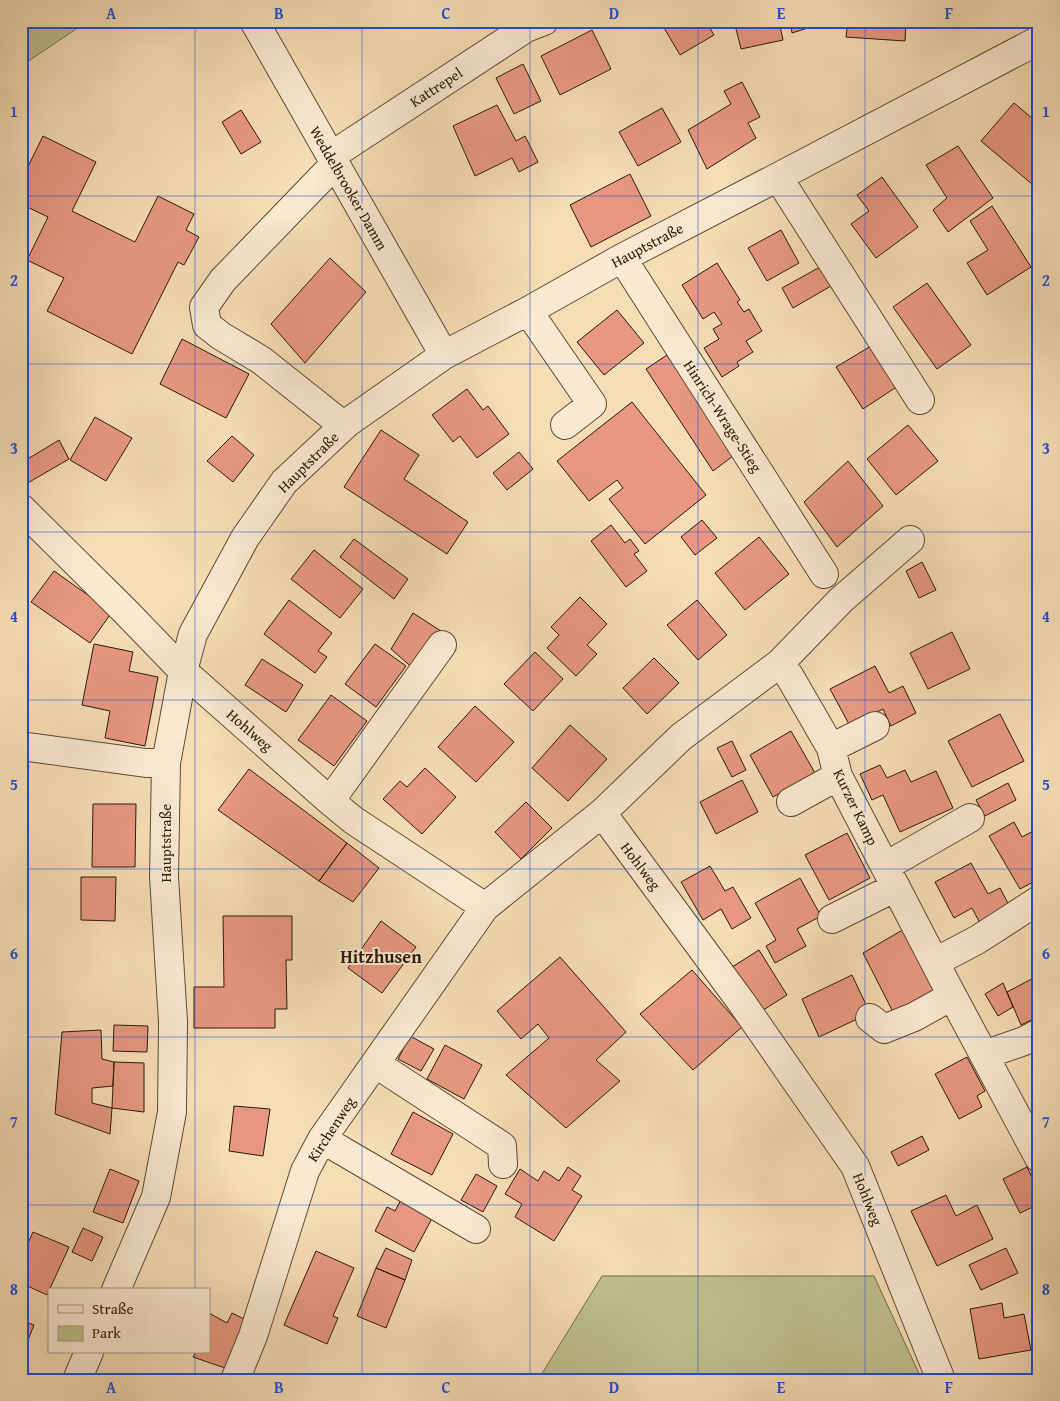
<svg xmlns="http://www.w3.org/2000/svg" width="1060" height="1401" viewBox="0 0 1060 1401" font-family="'Gentium Book Plus',serif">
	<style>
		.green { fill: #bec08d; stroke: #746c4a }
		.building { fill: #e89881; stroke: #2b1907 }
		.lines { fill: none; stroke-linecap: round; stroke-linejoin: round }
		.minor-casing { stroke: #5e4a33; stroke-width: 30 }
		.minor { stroke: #f9e9d0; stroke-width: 28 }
		.grid { fill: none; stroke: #1d4ed8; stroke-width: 1; stroke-opacity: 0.55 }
		.labels { text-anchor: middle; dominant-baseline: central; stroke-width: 4; stroke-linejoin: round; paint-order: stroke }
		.street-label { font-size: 15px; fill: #2b1907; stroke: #f9e9d0 }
		.quarter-label { font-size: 18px; font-weight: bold; fill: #2b1907; stroke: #f9e9d0 }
		.neatline { fill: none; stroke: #1d4ed8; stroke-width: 2 }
		.grid-label { font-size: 16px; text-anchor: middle; font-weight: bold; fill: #1d4ed8 }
	</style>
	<rect width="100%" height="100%" fill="#f6ddb6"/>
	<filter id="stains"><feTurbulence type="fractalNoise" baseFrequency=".004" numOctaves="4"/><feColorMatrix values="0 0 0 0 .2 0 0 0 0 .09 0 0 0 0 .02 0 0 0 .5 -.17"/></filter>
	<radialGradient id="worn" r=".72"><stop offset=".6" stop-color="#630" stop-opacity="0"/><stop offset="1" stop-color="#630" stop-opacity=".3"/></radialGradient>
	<path class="green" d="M 21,21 L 88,21 L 21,66 Z
		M 602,1276 L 874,1276 L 922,1380 L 538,1380 Z"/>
	<path class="building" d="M 660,21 L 706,21 L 714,35 L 680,55 Z
		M 734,21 L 779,21 L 783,40 L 741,49 Z
		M 790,21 L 831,21 L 831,23 L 814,26 L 792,33 Z
		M 848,21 L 906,21 L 905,41 L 846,37 Z
		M 592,30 L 611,69 L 560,95 L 541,56 Z
		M 523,64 L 541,101 L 514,114 L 496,78 Z
		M 742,82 L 760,117 L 748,123 L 756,138 L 707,169 L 688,130 L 731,104 L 724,91 Z
		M 1014,103 L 1039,124 L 1039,190 L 981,141 Z
		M 497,105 L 516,141 L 525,136 L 538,162 L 519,172 L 512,158 L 475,176 L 453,126 Z
		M 662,108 L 681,142 L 638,166 L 619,132 Z
		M 241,110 L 261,142 L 241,154 L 222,122 Z
		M 43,136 L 96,162 L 72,211 L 135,242 L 158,196 L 194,214 L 186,230 L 199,237 L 184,265 L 178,262 L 132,354 L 47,311 L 64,278 L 27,260 L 48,217 L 21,204 L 21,181 Z
		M 958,146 L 993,198 L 948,232 L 933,210 L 947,198 L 926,165 Z
		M 630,174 L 651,216 L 591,247 L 570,205 Z
		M 882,177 L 918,227 L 876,258 L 851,224 L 869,211 L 857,195 Z
		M 992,206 L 1031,267 L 987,295 L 967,263 L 988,250 L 970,221 Z
		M 1039,207 L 1039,221 L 1032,215 Z
		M 781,230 L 799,263 L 767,281 L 748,248 Z
		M 330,258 L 366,292 L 305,363 L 271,324 Z
		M 717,263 L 740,300 L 737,302 L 744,312 L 749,309 L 762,331 L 746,341 L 753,352 L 737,362 L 739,366 L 722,377 L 704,348 L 719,339 L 713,329 L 722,324 L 714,312 L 703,319 L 682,285 Z
		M 820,267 L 831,286 L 793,308 L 782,288 Z
		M 927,283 L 971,345 L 937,369 L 893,307 Z
		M 617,310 L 644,343 L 604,375 L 577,342 Z
		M 182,339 L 249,374 L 226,418 L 160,384 Z
		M 871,346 L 898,386 L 863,409 L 836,367 Z
		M 670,353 L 737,453 L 713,471 L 646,369 Z
		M 467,389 L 483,410 L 488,406 L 509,434 L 477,458 L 460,436 L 453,442 L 432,415 Z
		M 632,402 L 706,495 L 645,544 L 609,499 L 623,488 L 617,480 L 589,501 L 557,461 Z
		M 95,417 L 132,438 L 106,481 L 70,460 Z
		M 908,425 L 938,461 L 896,495 L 867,459 Z
		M 381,430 L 419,455 L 404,479 L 468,522 L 447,554 L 344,487 Z
		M 232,436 L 254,455 L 233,482 L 207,461 Z
		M 59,440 L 69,459 L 26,484 L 21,476 L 21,463 Z
		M 519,452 L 533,469 L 507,490 L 493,473 Z
		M 848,461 L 883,506 L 837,547 L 804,502 Z
		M 702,520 L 717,538 L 695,555 L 681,537 Z
		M 611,525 L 625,543 L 630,539 L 639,551 L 634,554 L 647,571 L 626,587 L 591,541 Z
		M 759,537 L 789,574 L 745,610 L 715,573 Z
		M 354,539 L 408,579 L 394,599 L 340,557 Z
		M 314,550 L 363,589 L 340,618 L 291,579 Z
		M 922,562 L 936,590 L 919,598 L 906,571 Z
		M 54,571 L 112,612 L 90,643 L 31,602 Z
		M 580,597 L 607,624 L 587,645 L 597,654 L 576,676 L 547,648 L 559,635 L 551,627 Z
		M 289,600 L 332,633 L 318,651 L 327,657 L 315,673 L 264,634 Z
		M 697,600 L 727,635 L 698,660 L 667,625 Z
		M 413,613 L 441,631 L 415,670 L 391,649 Z
		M 952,632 L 970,669 L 928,689 L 910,653 Z
		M 94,644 L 133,652 L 129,671 L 158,677 L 145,746 L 105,738 L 110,711 L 82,705 Z
		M 375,644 L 406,666 L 376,707 L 345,684 Z
		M 535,652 L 563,679 L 533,711 L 504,684 Z
		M 654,658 L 679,683 L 647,714 L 623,688 Z
		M 262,659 L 303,685 L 286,712 L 245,685 Z
		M 875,666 L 889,693 L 903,686 L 916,713 L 891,726 L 883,709 L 850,726 L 830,689 Z
		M 331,695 L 367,721 L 334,766 L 298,740 Z
		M 475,706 L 514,742 L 476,782 L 438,747 Z
		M 1000,714 L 1024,761 L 972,787 L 948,741 Z
		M 570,725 L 607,759 L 568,801 L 532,768 Z
		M 791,731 L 815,773 L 773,797 L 750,755 Z
		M 732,741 L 746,770 L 732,777 L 717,748 Z
		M 21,764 L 29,766 L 21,799 Z
		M 880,765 L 887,778 L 905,770 L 911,782 L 936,771 L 953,808 L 900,832 L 883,795 L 872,800 L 860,774 Z
		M 425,768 L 456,797 L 422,834 L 383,799 L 400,781 L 407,787 Z
		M 249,769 L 347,843 L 319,881 L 218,810 Z
		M 742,780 L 758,812 L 716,834 L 700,802 Z
		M 1008,783 L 1016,800 L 985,816 L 976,800 Z
		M 526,802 L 552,828 L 521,859 L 495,832 Z
		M 93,804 L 136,804 L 135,867 L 92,867 Z
		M 1014,822 L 1022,837 L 1039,828 L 1039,879 L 1020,889 L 989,836 Z
		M 847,833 L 870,878 L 829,900 L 805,855 Z
		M 347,843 L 379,868 L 353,902 L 319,881 Z
		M 971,863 L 988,894 L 1000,888 L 1012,911 L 982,927 L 972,908 L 954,918 L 935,882 Z
		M 710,866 L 725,891 L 733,887 L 751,918 L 732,929 L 721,909 L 703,920 L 681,882 Z
		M 81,877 L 116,877 L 115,921 L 81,920 Z
		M 800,878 L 821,916 L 797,929 L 806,946 L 775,963 L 766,946 L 776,940 L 755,903 Z
		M 223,916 L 292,916 L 292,960 L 286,960 L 287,1009 L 275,1009 L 275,1028 L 194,1028 L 194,987 L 224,987 Z
		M 381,921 L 416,947 L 382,993 L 348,968 Z
		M 911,925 L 944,984 L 894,1014 L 863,953 Z
		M 759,950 L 787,995 L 757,1014 L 729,969 Z
		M 560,957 L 626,1032 L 596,1060 L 620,1081 L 566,1128 L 506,1075 L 549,1038 L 538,1024 L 521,1039 L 497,1011 Z
		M 692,970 L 742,1027 L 693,1070 L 640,1014 Z
		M 852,975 L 870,1013 L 819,1037 L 802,999 Z
		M 1039,975 L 1039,1016 L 1021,1025 L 1007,992 Z
		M 1003,983 L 1013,1007 L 998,1016 L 985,994 Z
		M 114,1025 L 148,1026 L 147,1052 L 113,1051 Z
		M 101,1030 L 102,1059 L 114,1062 L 113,1086 L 92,1088 L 92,1103 L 112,1108 L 110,1134 L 55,1114 L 62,1032 Z
		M 410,1036 L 434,1049 L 421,1071 L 398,1059 Z
		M 445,1045 L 482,1065 L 464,1099 L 427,1079 Z
		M 967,1057 L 985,1091 L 977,1096 L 982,1107 L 959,1119 L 935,1074 Z
		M 114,1062 L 144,1063 L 144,1112 L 112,1108 Z
		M 234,1106 L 270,1109 L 263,1156 L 229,1151 Z
		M 413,1112 L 453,1134 L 432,1175 L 391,1154 Z
		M 922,1136 L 929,1150 L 898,1166 L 891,1152 Z
		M 568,1167 L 581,1176 L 572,1190 L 582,1196 L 554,1241 L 515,1217 L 522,1204 L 505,1194 L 520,1169 L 538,1181 L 544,1171 L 559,1181 Z
		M 1027,1167 L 1039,1192 L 1039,1204 L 1020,1213 L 1003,1179 Z
		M 110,1169 L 139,1181 L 123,1223 L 93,1212 Z
		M 476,1174 L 497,1186 L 483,1212 L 461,1200 Z
		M 404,1194 L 436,1211 L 414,1252 L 375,1231 L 387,1207 L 395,1211 Z
		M 946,1195 L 956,1216 L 977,1205 L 993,1239 L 937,1266 L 911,1211 Z
		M 83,1228 L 103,1237 L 92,1261 L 72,1252 Z
		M 33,1232 L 69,1247 L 47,1295 L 21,1283 L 21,1259 Z
		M 386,1248 L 412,1260 L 405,1280 L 376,1268 Z
		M 1006,1248 L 1018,1273 L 981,1290 L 969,1265 Z
		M 316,1251 L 354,1268 L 333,1316 L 338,1318 L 327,1344 L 284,1325 Z
		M 376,1268 L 405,1280 L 386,1328 L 357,1316 Z
		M 1002,1303 L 1004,1318 L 1024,1314 L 1031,1350 L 979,1359 L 970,1309 Z
		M 209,1313 L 227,1323 L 232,1313 L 248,1321 L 228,1369 L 193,1357 L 196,1352 L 209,1352 Z
		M 21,1320 L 34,1325 L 21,1357 Z"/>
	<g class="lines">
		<g class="minor-casing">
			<path id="minor" d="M 254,21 L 444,355
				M 331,156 L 526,28 L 544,21
				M 335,164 L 223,280 L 204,307 L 207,325 L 221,336 L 261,360 L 344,426
				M 778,177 L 920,400
				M 622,258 L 824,574
				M 528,311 L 592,404 L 565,425
				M 21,508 L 125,611 L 183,671 L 330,801 L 353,820 L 485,907 L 602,813 L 742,1003 L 855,1166 L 941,1380
				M 780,663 L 790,677 L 831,748 L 838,776 L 946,984 L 1039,1158
				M 21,746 L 146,763 L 166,763
				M 831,748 L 875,726
				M 330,801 L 442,645
				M 791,802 L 838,776
				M 602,813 L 681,737 L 780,663 L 841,600 L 910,540
				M 886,866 L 970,818
				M 832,919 L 896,887
				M 935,962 L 977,940 L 1039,900
				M 870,1018 L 884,1029 L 914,1017 L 952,996
				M 984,1055 L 1024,1041 L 1039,1033
				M 376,1064 L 502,1146 L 503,1164
				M 322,1139 L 476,1229
				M 116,1290 L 156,1197 L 172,1112 L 173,1022 L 164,877 L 166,763 L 183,671 L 193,634 L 245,538 L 284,482 L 347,423 L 444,355 L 528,311 L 622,258 L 778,177 L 1039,40
				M 77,1380 L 89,1352
				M 235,1380 L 253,1336 L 305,1171 L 322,1139 L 485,907"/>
		</g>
		<use href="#minor" class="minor"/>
	</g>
	<path class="grid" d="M 195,21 L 195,1290M 362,21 L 362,1380M 530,21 L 530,1380M 698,21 L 698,1380M 865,21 L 865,1380M 21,196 L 1039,196M 21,364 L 1039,364M 21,532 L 1039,532M 21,700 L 1039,700M 21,869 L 1039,869M 21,1037 L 1039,1037M 21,1205 L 1039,1205M 195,1352 L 195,1380"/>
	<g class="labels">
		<g class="street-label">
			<text transform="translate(436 87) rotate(-33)">Kattrepel</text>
			<text transform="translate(349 188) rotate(60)">Weddelbrooker Damm</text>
			<text transform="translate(647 245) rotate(-28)">Hauptstraße</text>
			<text transform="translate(723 416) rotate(57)">Hinrich-Wrage-Stieg</text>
			<text transform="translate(308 462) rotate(-45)">Hauptstraße</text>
			<text transform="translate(250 730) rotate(41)">Hohlweg</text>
			<text transform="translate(856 807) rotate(64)">Kurzer Kamp</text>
			<text transform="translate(165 843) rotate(-90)">Hauptstraße</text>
			<text transform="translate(641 866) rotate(53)">Hohlweg</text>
			<text transform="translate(331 1129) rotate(-57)">Kirchenweg</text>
			<text transform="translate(868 1199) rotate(68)">Hohlweg</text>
		</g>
		<g class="quarter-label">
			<text x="381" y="956">Hitzhusen</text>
		</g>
	</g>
	<rect width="1060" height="1401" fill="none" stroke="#f6ddb6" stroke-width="55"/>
	<rect x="48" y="1288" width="162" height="65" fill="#f9e9d0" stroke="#a79680"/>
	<rect x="58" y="1305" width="25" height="8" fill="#f9e9d0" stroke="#a79680"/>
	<text x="92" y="1314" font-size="15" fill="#2b1907">Straße</text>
	<rect x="58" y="1326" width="25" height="15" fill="#bec08d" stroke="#a79680"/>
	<text x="92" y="1338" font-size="15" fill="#2b1907">Park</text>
	<rect x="28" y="28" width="1004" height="1346" class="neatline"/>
	<g class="grid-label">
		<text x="111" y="19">A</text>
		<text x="279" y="19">B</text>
		<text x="446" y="19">C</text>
		<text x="614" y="19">D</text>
		<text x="781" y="19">E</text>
		<text x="949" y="19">F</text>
		<text x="14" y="117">1</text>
		<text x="1046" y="117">1</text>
		<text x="14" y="286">2</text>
		<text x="1046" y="286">2</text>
		<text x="14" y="454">3</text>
		<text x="1046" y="454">3</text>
		<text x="14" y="622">4</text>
		<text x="1046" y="622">4</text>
		<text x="14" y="790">5</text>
		<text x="1046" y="790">5</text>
		<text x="14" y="959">6</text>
		<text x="1046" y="959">6</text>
		<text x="14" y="1127">7</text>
		<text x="1046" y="1127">7</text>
		<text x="14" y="1295">8</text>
		<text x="1046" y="1295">8</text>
		<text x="111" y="1393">A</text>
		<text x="279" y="1393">B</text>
		<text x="446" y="1393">C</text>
		<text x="614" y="1393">D</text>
		<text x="781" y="1393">E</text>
		<text x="949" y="1393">F</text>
	</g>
	<rect width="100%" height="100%" filter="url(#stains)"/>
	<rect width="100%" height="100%" fill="url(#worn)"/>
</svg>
